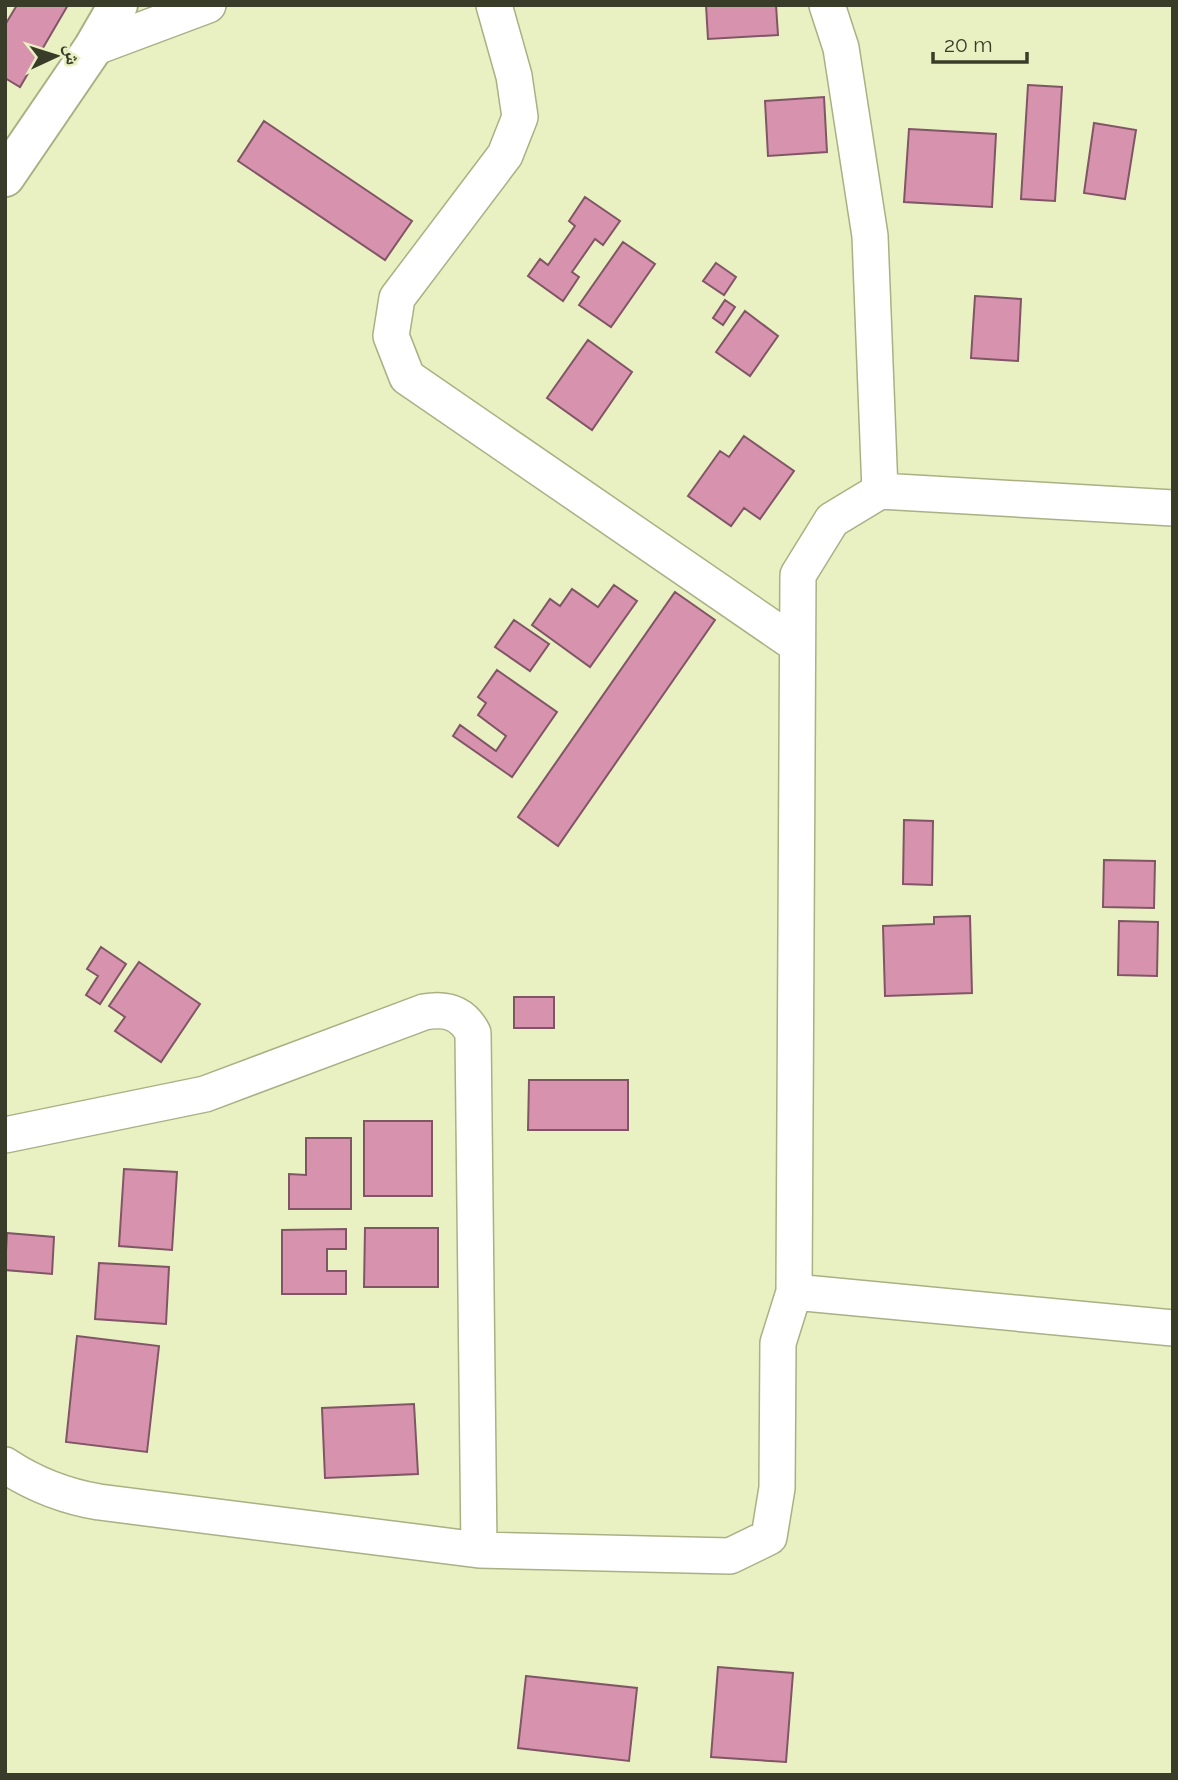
<svg xmlns="http://www.w3.org/2000/svg" width="1178" height="1780" viewBox="0 0 1178 1780" font-family="Raleway,'Noto Naskh Arabic',sans-serif">
	<style>
		.building { fill: #d793ad; stroke: #805666; stroke-width: 2 }
		.lines { fill: none; stroke-linecap: round; stroke-linejoin: round }
		.street-casing { stroke: #aab084; stroke-width: 38 }
		.highway-casing { stroke: #aab084; stroke-width: 42 }
		.street { stroke: #fff; stroke-width: 35 }
		.highway { stroke: #fff; stroke-width: 38 }
	</style>
	<rect width="100%" height="100%" fill="#e9f0c2"/>
	<path class="building" d="M 17,5 L 68,5 L 20,87 L 5,78 L 5,25 Z
		M 706,5 L 776,5 L 778,35 L 708,39 Z
		M 1028,85 L 1062,87 L 1055,201 L 1021,199 Z
		M 824,97 L 827,152 L 768,156 L 765,101 Z
		M 264,121 L 412,221 L 385,260 L 238,161 Z
		M 1094,123 L 1136,130 L 1125,199 L 1084,193 Z
		M 909,129 L 996,134 L 992,207 L 904,202 Z
		M 585,197 L 620,221 L 603,245 L 595,239 L 572,272 L 579,277 L 563,301 L 528,276 L 540,259 L 548,265 L 575,226 L 569,221 Z
		M 623,242 L 655,264 L 611,327 L 579,305 Z
		M 716,263 L 736,277 L 724,295 L 703,281 Z
		M 975,296 L 1021,299 L 1018,361 L 971,358 Z
		M 725,300 L 735,307 L 723,325 L 713,318 Z
		M 745,311 L 778,336 L 750,376 L 716,352 Z
		M 588,340 L 632,372 L 592,430 L 547,398 Z
		M 744,436 L 794,471 L 760,519 L 744,508 L 731,526 L 688,496 L 720,451 L 729,457 Z
		M 614,585 L 637,601 L 590,667 L 532,625 L 550,599 L 560,606 L 572,589 L 598,607 Z
		M 675,592 L 715,620 L 558,846 L 518,817 Z
		M 514,620 L 549,644 L 530,671 L 495,647 Z
		M 497,670 L 557,712 L 512,777 L 453,736 L 460,725 L 496,751 L 506,736 L 478,715 L 486,703 L 478,697 Z
		M 904,820 L 933,821 L 932,885 L 903,884 Z
		M 1104,860 L 1155,861 L 1154,908 L 1103,907 Z
		M 970,916 L 972,993 L 885,996 L 883,926 L 934,924 L 934,917 Z
		M 1119,921 L 1158,922 L 1157,976 L 1118,975 Z
		M 101,947 L 126,964 L 100,1004 L 86,995 L 98,976 L 87,969 Z
		M 139,962 L 200,1004 L 161,1062 L 115,1031 L 125,1017 L 109,1006 Z
		M 514,997 L 554,997 L 554,1028 L 514,1028 Z
		M 529,1080 L 628,1080 L 628,1130 L 528,1130 Z
		M 364,1121 L 432,1121 L 432,1196 L 364,1196 Z
		M 306,1138 L 351,1138 L 351,1209 L 289,1209 L 289,1174 L 306,1175 Z
		M 124,1169 L 177,1172 L 172,1250 L 119,1246 Z
		M 365,1228 L 438,1228 L 438,1287 L 364,1287 Z
		M 346,1229 L 346,1249 L 327,1249 L 327,1271 L 346,1271 L 346,1294 L 282,1294 L 282,1230 Z
		M 7,1233 L 54,1237 L 52,1274 L 5,1270 Z
		M 99,1263 L 169,1267 L 166,1324 L 95,1319 Z
		M 77,1336 L 159,1346 L 147,1452 L 66,1442 Z
		M 414,1404 L 418,1474 L 325,1478 L 322,1408 Z
		M 718,1667 L 793,1673 L 786,1762 L 711,1757 Z
		M 526,1676 L 637,1688 L 629,1761 L 518,1748 Z"/>
	<g class="lines">
		<g class="street-casing">
			<path id="street" d="M 494,5 L 514,76 L 520,117 L 505,155 L 397,298 L 391,336 L 407,377 L 797,645
				M 93,48 L 208,5
				M 880,491 L 1173,508
				M 5,1135 L 205,1094 L 424,1012 C 446,1008 462,1012 473,1033 L 479,1550
				M 794,1292 L 1173,1328
				M 5,1465 C 35,1485 64,1496 99,1502 L 479,1550 L 730,1556 L 769,1537 L 777,1488 L 778,1343 L 794,1292 L 798,575 L 832,520 L 880,491 L 870,236 L 841,48 L 827,5"/>
		</g>
		<g class="highway-casing">
			<path id="highway" d="M 5,177 L 93,48 L 118,5"/>
		</g>
		<use href="#street" class="street"/>
		<use href="#highway" class="highway"/>
	</g>
	<rect width="1178" height="1780" fill="none" stroke="#3a3c2a" stroke-width="14"/>
	<g transform="translate(56 56) rotate(86)" stroke="#e9f0c2" stroke-width="5" paint-order="stroke">
	<path d="M0-5L12 26L0 18L-12 26Z" fill="#3a3c2a"/>
	<text y="-10" font-size="19" font-weight="bold" text-anchor="middle" fill="#3a3c2a">ش</text>
	</g>
	<path d="M933 52v10h94v-10" fill="none" stroke="#3a3c2a" stroke-width="3.5"/>
	<text x="944" y="52" font-size="21" fill="#3a3c2a" stroke="#e9f0c2" stroke-width="5" paint-order="stroke">20 m</text>
</svg>
